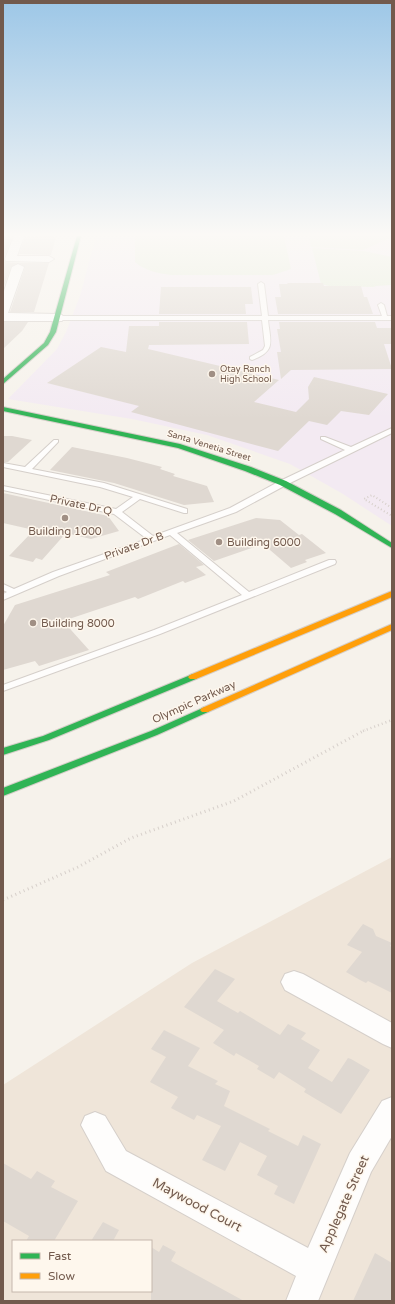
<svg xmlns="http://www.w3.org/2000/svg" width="395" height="1304" viewBox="0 0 395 1304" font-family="'Varela Round',sans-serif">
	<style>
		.residential { fill: #efe5d9; fill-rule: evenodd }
		.education { fill: #f3eaf2 }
		.green { fill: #e3ecd7 }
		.building { fill: #dfd8d1 }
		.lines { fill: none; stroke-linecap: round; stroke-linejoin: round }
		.lane-casing { stroke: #d5cfca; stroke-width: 2 }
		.street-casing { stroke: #d5cfca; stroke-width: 2 }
		.fast-casing { stroke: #d5cec8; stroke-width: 2 }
		.slow-casing { stroke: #d5cec8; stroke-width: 2 }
		.path-far2 { stroke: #d7d0cb; stroke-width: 2; stroke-dasharray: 1 2.5; stroke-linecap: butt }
		.path-far1 { stroke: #d7d0cb; stroke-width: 2.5; stroke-dasharray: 1 3; stroke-linecap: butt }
		.path { stroke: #d7d0cb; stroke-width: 3; stroke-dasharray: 1 3.5; stroke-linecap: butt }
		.lane { fill: #fefdfc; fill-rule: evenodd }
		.street { fill: #fefdfc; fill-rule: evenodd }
		.fast { fill: #30b455; fill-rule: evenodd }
		.slow { fill: #ff9f0a; fill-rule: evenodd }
		.poi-dot { fill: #a08f84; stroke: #fef7ed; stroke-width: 1.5 }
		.labels { text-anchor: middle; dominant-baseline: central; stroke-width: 3; stroke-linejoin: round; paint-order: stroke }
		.far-poi-label { font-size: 9px; fill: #725a4d; stroke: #fef7ed; text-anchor: start }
		.far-street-label { font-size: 9px; fill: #725a4d; stroke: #fef7ed }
		.street-label { font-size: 11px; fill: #725a4d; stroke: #fef7ed }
		.poi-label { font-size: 11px; fill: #725a4d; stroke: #fef7ed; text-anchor: start }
		.near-street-label { font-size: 13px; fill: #725a4d; stroke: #fef7ed }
	</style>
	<rect width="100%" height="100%" fill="#f6f2eb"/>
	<path class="residential" d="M 392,857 L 392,1301 L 3,1301 L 3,1085 L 192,963 ZM 13,1241 L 151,1241 L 151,1291 L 13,1291 Z"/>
	<path class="education" d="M 96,236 L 392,236 L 392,526 L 343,494 L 290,464 L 207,435 L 132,419 L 8,399 L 57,349 L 66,332 L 80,296 Z"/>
	<path class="green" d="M 135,236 L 284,236 L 291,269 L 273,275 L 171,275 C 158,273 145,271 135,262 Z
		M 309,236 L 392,236 L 392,237 L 363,250 L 311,247 Z
		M 312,248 L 364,251 L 392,257 L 392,285 L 376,286 L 374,287 L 329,286 L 321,284 Z"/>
	<path class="building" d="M 53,236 L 52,237 L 56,237 L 51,255 L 19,254 L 25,237 Z
		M 3,237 L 12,237 L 4,258 L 5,262 L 17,263 L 11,267 L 3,289 Z
		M 19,263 L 49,263 L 34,312 L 10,312 L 25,267 Z
		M 287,283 L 323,283 L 324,286 L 361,286 L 364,297 L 367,297 L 373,314 L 278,314 L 275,297 L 281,297 L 279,284 L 288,284 Z
		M 161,287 L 251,287 L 253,304 L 245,304 L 246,314 L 159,314 Z
		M 3,322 L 28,322 L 22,331 L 3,349 Z
		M 159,322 L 247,322 L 249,344 L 149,345 L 148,349 L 279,380 L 254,402 L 296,412 L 309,399 L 308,387 L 314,377 L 388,394 L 369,415 L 341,411 L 327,425 L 309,421 L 278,451 L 131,412 L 139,406 L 47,383 L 101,347 L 126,352 L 129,326 L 159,326 Z
		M 279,322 L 375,322 L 377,328 L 392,328 L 392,344 L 384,344 L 392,369 L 291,370 L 281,379 L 277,352 L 281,352 L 277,329 L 280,329 Z
		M 3,436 L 12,436 L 32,440 L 8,462 L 3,462 Z
		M 72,447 L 127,458 L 162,467 L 160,469 L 175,474 L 173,476 L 207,486 L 214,502 L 184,505 L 114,483 L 50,470 Z
		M 3,493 L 108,516 L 119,531 L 91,539 L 66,533 L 42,560 L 36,558 L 33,562 L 9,556 L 34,530 L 3,523 Z
		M 256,518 L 280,520 L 299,535 L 302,534 L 326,553 L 305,560 L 307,562 L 291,568 L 263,544 L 214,561 L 188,540 Z
		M 179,544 L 204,565 L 196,567 L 206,575 L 185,583 L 183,581 L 138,599 L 135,597 L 63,621 L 89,650 L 39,666 L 35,661 L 3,670 L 3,626 L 15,605 L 110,575 L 106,572 Z
		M 363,924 L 373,929 L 376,936 L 392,943 L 390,946 L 392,947 L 392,993 L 368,981 L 366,983 L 360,980 L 346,972 L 362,952 L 347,945 Z
		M 215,969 L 235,979 L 217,1001 L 238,1013 L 240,1011 L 280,1035 L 288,1024 L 306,1033 L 301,1039 L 320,1050 L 308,1068 L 332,1082 L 348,1058 L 351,1059 L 370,1070 L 341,1114 L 304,1092 L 306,1089 L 279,1072 L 274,1079 L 257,1069 L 259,1066 L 236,1053 L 234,1056 L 213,1043 L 224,1030 L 184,1007 Z
		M 164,1030 L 200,1048 L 188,1066 L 218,1081 L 215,1084 L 230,1091 L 224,1106 L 270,1129 L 268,1131 L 298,1146 L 303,1135 L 321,1144 L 294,1204 L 274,1194 L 278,1186 L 257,1175 L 267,1156 L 240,1142 L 225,1171 L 202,1160 L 221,1126 L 197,1115 L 194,1120 L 171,1108 L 178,1097 L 150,1082 L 166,1057 L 151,1049 Z
		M 3,1163 L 31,1179 L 37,1171 L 55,1181 L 51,1187 L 78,1201 L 54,1241 L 26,1241 L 29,1236 L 3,1221 Z
		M 103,1222 L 119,1230 L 113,1241 L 91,1241 Z
		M 163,1245 L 176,1252 L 171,1261 L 244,1301 L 151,1301 L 151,1247 L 159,1252 Z
		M 375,1253 L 392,1263 L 392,1301 L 353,1301 Z"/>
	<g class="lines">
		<g class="lane-casing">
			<path id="lane" d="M 261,282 L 264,284 L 268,316 L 382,316 L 378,305 L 381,303 L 384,305 L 387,316 L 392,316 L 392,320 L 268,320 C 270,341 277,351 252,360 L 250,359 L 250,357 L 263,350 L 265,346 L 262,320 L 58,320 L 55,318 L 58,316 L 262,316 L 258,284 Z
				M 392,428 L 392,433 L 286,485 L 236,512 L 177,533 L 249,592 L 329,560 L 335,560 L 336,562 L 335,564 L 160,634 L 3,691 L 3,685 L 154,630 L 242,595 L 170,535 L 59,576 L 3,600 L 3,594 L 7,592 L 3,590 L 3,584 L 14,589 L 53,572 L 147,539 L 114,514 L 3,490 L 3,486 L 116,509 L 133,497 L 100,487 L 3,467 L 3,463 L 25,467 L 54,440 L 58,440 L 58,442 L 32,469 L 104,483 L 187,509 L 187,513 L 184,513 L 140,499 L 122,512 L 153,536 L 230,508 L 280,481 L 345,450 L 321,439 L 321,437 L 325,437 L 351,447 Z"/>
		</g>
		<g class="street-casing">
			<path id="street" d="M 14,236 L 24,236 L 17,256 L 49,256 L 54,259 L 49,262 L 6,261 L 5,259 Z
				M 18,264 L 24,267 L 8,313 L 58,314 L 62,315 L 64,318 L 62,321 L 3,321 L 3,294 L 12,267 Z
				M 294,971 L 303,974 L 392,1023 L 392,1048 L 383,1044 L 285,990 L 281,982 L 285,974 Z
				M 392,1097 L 392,1136 L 371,1172 L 318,1301 L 286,1301 L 296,1276 L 106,1171 L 81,1125 L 85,1116 L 95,1112 L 105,1116 L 126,1151 L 308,1248 L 350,1153 L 382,1101 Z"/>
		</g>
		<g class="fast-casing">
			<path id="fast" d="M 77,236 L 81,236 L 56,332 L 48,345 L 3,384 L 3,379 L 44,343 L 50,332 Z
				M 3,407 L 180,444 L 251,467 L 286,481 L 341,510 L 392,543 L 392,548 L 335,514 L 280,485 L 245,471 L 178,448 L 3,411 Z
				M 193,674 L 196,675 L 198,677 L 196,679 L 49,740 L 3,755 L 3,748 L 43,736 Z
				M 205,707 L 208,708 L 210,710 L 208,712 L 157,735 L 3,796 L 3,788 L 151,731 Z"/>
		</g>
		<g class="slow-casing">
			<path id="slow" d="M 392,591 L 392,597 L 196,679 L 190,679 L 188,677 L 190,675 Z
				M 392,624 L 392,630 L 208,712 L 202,712 L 200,710 L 202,708 Z"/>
		</g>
		<path class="path-far2" d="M 392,508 L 372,495 L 364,499 L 392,516"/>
		<path class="path-far1" d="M 363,731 L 392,720"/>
		<path class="path" d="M 3,900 L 78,867 L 131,838 L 234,801 L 365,730"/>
		<use href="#lane" class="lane"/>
		<use href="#street" class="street"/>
		<use href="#fast" class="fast"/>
		<use href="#slow" class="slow"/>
	</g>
	<linearGradient id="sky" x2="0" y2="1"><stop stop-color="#9dc7e7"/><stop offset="0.56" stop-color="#fbf9f6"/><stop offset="1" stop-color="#fbf9f6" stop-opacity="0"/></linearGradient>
	<rect width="395" height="419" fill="url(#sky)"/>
	<g class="poi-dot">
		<circle cx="212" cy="374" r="4"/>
		<circle cx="65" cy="518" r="4"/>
		<circle cx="219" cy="542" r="4"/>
		<circle cx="33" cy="623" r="4"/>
	</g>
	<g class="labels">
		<g class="far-poi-label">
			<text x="220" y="369">Otay Ranch<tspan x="220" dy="10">High School</tspan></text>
		</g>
		<g class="far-street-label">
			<text transform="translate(209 446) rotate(17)">Santa Venetia Street</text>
		</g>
		<g class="street-label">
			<text transform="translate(81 505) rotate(12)">Private Dr Q</text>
			<text transform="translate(134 546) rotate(-20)">Private Dr B</text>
			<text transform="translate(194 702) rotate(-24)">Olympic Parkway</text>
		</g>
		<g class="poi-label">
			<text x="65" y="531" text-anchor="middle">Building 1000</text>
			<text x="227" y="542">Building 6000</text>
			<text x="41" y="623">Building 8000</text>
		</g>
		<g class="near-street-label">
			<text transform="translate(344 1204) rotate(-66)">Applegate Street</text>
			<text transform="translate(197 1205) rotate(28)">Maywood Court</text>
		</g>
	</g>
	<rect width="395" height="1304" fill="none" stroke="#725a4d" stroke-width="8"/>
	<rect x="12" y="1240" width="140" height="52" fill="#fef7ed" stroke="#c6b8ad"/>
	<rect x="20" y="1253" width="20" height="6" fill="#30b455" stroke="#c6b8ad"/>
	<text x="48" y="1260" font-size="12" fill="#725a4d">Fast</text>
	<rect x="20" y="1273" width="20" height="6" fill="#ff9f0a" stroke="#c6b8ad"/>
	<text x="48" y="1280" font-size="12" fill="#725a4d">Slow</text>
</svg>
